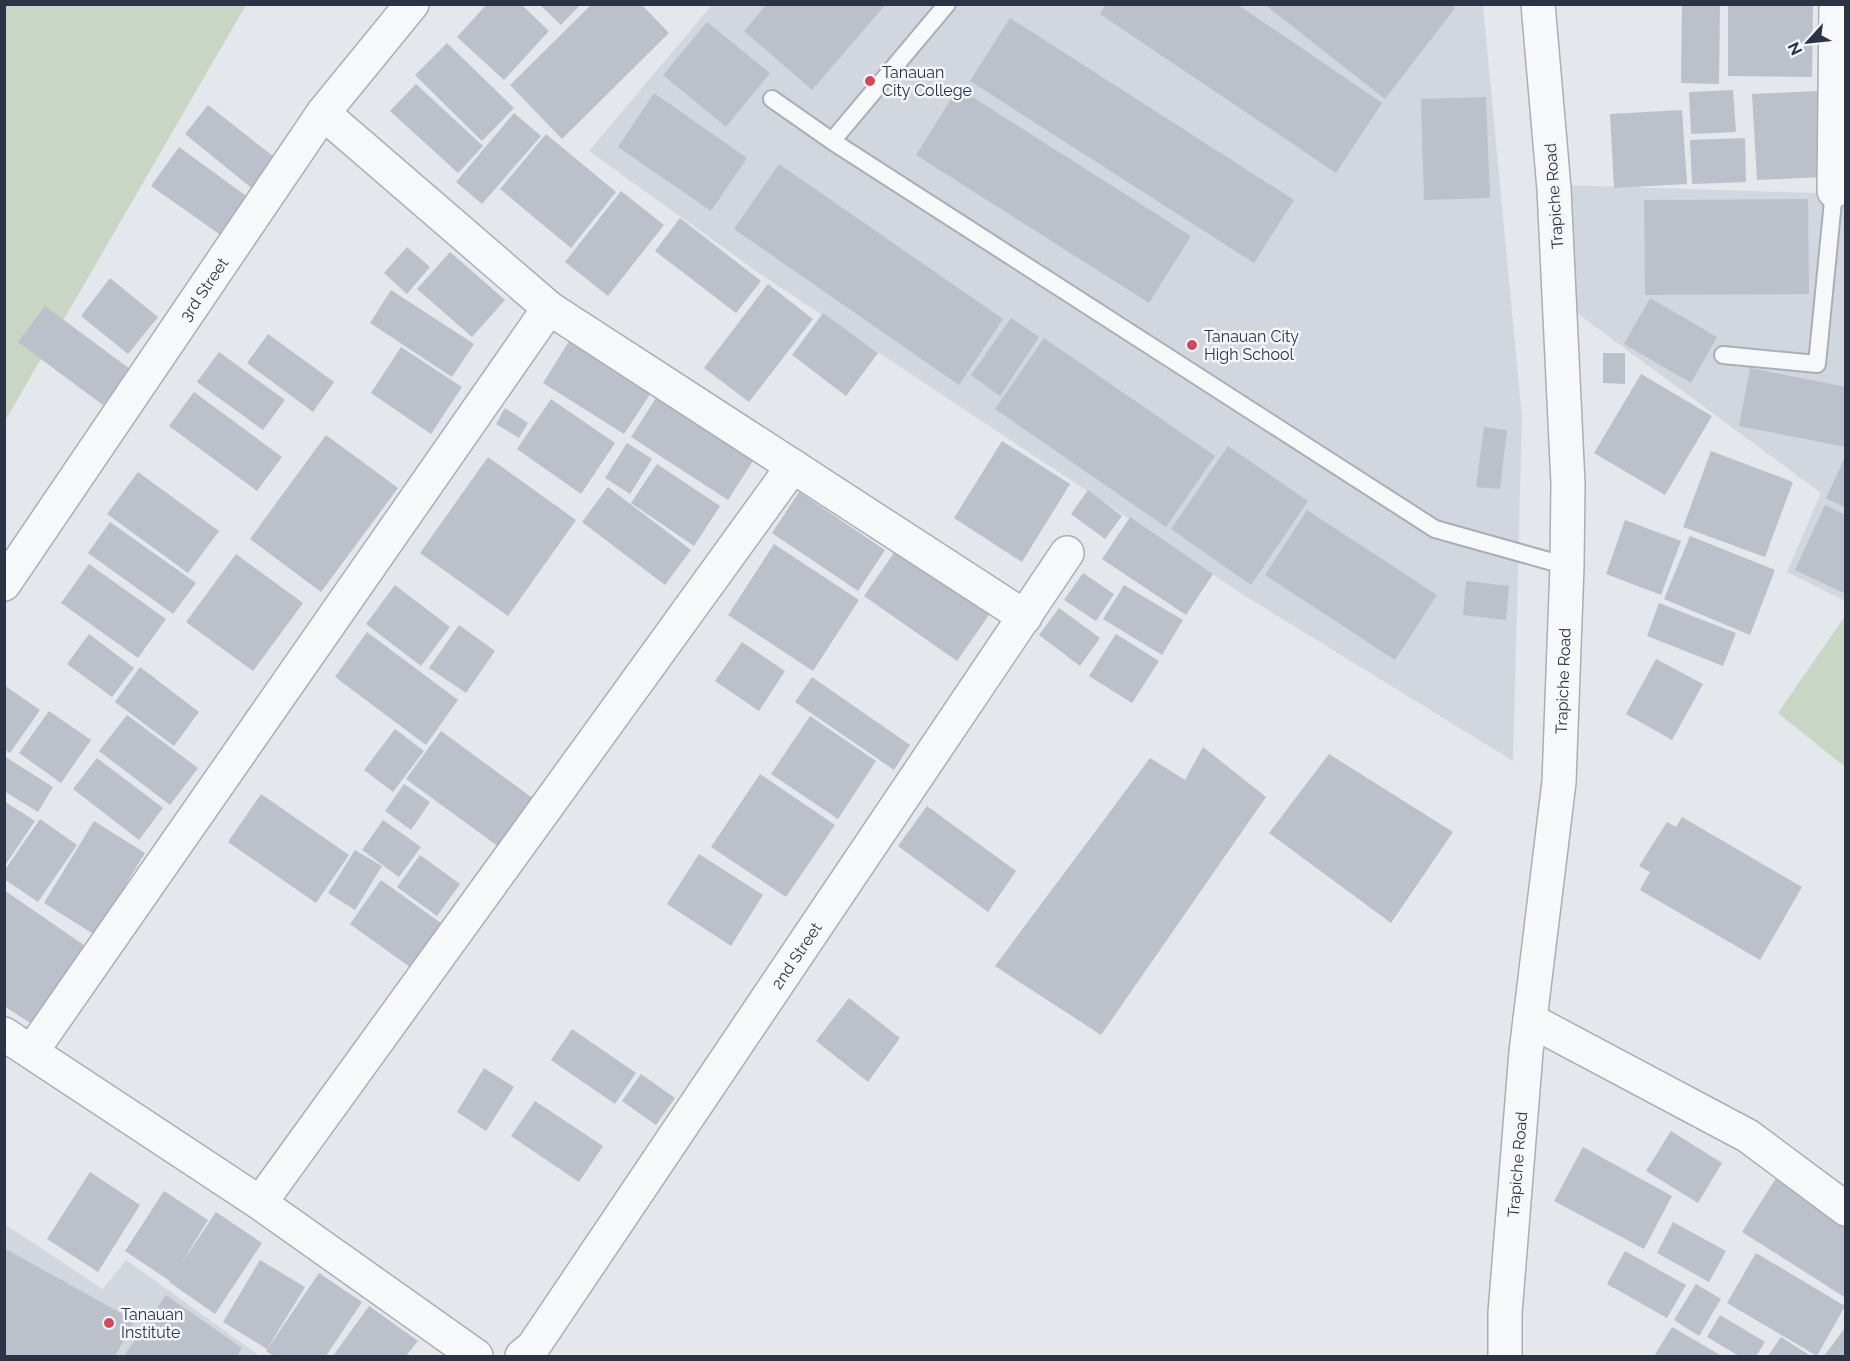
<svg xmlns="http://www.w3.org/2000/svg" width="1850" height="1361" viewBox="0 0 1850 1361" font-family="Raleway,sans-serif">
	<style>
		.built { fill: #d2d6de }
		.green { fill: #c9d6c5 }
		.building { fill: #bbc0ca }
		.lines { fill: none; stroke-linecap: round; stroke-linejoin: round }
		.service-casing { stroke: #a9aeb7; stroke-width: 20 }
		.minor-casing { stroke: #a9aeb7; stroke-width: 36 }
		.tertiary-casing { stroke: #a9aeb7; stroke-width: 36 }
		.service { stroke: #f7f8fa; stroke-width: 16 }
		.minor { stroke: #f7f8fa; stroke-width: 33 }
		.tertiary { stroke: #f7f8fa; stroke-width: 33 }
		.poi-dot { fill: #d1495b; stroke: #f4f6f9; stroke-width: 2 }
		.labels { text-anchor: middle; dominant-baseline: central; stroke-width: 5; stroke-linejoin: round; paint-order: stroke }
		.poi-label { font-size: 16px; fill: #2b3445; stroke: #f4f6f9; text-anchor: start }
		.street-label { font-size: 16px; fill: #2b3445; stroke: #f4f6f9 }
	</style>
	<rect width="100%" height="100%" fill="#e4e7ec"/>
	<path class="built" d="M 712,5 L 1483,5 L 1522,418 L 1513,761 L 1247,597 L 759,273 L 589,151 Z
		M 1564,185 L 1845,194 L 1845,601 L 1787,572 L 1821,493 L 1570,308 Z
		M 4,1224 L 103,1289 L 126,1260 L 260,1356 L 5,1356 Z"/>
	<path class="green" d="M 5,5 L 246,5 L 5,421 Z
		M 1845,616 L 1845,767 L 1778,713 Z"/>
	<path class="building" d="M 487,4 L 521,4 L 549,31 L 504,80 L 457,37 Z
		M 539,4 L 581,4 L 561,25 Z
		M 592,4 L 641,4 L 669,33 L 562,139 L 510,85 Z
		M 767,4 L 886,4 L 812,90 L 744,31 Z
		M 1106,4 L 1237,4 L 1382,103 L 1336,173 L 1100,14 Z
		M 1264,4 L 1451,4 L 1455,8 L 1385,99 Z
		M 1682,4 L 1720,4 L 1719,84 L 1681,83 Z
		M 1728,4 L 1813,4 L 1812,77 L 1728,76 Z
		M 1010,18 L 1294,200 L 1254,263 L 970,81 Z
		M 707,22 L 770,73 L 726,127 L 663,75 Z
		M 447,43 L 514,108 L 482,141 L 415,75 Z
		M 416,84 L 483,146 L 458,173 L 390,111 Z
		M 958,88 L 1191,236 L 1149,303 L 916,155 Z
		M 1733,90 L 1736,132 L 1691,134 L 1689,92 Z
		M 1820,91 L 1825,177 L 1757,180 L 1752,94 Z
		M 654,93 L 747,158 L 711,211 L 618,147 Z
		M 1486,97 L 1490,198 L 1424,200 L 1421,99 Z
		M 208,105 L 278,160 L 254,190 L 185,134 Z
		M 1682,110 L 1687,184 L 1614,188 L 1610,114 Z
		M 514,113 L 541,136 L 482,204 L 456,182 Z
		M 546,134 L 616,192 L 571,248 L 500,189 Z
		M 1745,138 L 1746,182 L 1692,184 L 1690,140 Z
		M 179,147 L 249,198 L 222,236 L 151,186 Z
		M 779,164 L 1003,319 L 959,385 L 734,229 Z
		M 621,191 L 664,225 L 608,296 L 565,262 Z
		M 1808,199 L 1809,294 L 1645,295 L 1644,200 Z
		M 680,218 L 761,281 L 736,313 L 655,251 Z
		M 407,247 L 430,267 L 407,294 L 384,273 Z
		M 450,252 L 505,300 L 472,337 L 417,289 Z
		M 110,278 L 158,317 L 128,354 L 81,316 Z
		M 768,284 L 813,319 L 749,402 L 704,368 Z
		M 391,290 L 474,344 L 452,377 L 370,323 Z
		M 1650,298 L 1717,337 L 1691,383 L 1624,344 Z
		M 45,306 L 130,369 L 103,405 L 18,342 Z
		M 823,313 L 878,353 L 846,396 L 792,355 Z
		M 1011,318 L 1039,337 L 1000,396 L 971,375 Z
		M 576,330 L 658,382 L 624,434 L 543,383 Z
		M 268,334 L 334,382 L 313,412 L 247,363 Z
		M 1044,338 L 1215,456 L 1166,527 L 995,409 Z
		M 401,347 L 462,387 L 431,434 L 371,393 Z
		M 219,352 L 285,400 L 263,430 L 197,382 Z
		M 1603,353 L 1625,353 L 1625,384 L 1603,383 Z
		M 1750,368 L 1846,387 L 1846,447 L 1739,426 Z
		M 1641,374 L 1712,416 L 1665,495 L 1594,453 Z
		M 663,387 L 760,450 L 728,500 L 631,437 Z
		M 194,392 L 282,457 L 257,491 L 169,426 Z
		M 551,399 L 615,443 L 581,494 L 517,449 Z
		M 505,408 L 528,423 L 519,438 L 496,424 Z
		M 1484,427 L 1507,430 L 1500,489 L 1476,487 Z
		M 326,435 L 398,488 L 321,592 L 250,539 Z
		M 1002,441 L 1070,484 L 1022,562 L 954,518 Z
		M 627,443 L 652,459 L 630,494 L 605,478 Z
		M 1228,446 L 1308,501 L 1251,585 L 1171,529 Z
		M 1711,451 L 1793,482 L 1765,557 L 1683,527 Z
		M 1846,455 L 1846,508 L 1826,498 Z
		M 488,457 L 576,520 L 508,616 L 420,553 Z
		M 657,464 L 720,506 L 694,546 L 631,503 Z
		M 138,472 L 219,531 L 188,573 L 107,514 Z
		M 608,487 L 691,550 L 665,585 L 582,522 Z
		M 1088,490 L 1122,516 L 1105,539 L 1071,514 Z
		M 799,492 L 885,550 L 858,591 L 772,533 Z
		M 1825,505 L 1846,515 L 1846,594 L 1795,570 Z
		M 1307,510 L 1437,595 L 1395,660 L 1265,575 Z
		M 1130,517 L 1213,574 L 1186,615 L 1102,559 Z
		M 1625,520 L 1681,541 L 1661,595 L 1606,574 Z
		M 110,522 L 196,583 L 173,614 L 88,553 Z
		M 1690,536 L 1775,570 L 1750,635 L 1664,599 Z
		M 903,540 L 996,605 L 957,661 L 864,596 Z
		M 774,544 L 859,600 L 813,671 L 728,615 Z
		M 236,554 L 303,603 L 253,671 L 186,622 Z
		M 89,564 L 166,619 L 138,658 L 61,603 Z
		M 1083,573 L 1114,594 L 1096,621 L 1064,600 Z
		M 1466,581 L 1509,586 L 1506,620 L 1463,615 Z
		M 395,585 L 450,627 L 421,666 L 366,624 Z
		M 1124,585 L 1183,620 L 1162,655 L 1103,619 Z
		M 1659,603 L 1736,633 L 1723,666 L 1647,636 Z
		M 1059,608 L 1100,638 L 1080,666 L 1039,635 Z
		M 459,625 L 495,651 L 466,693 L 429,668 Z
		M 367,632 L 458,700 L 426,745 L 335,677 Z
		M 89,634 L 134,668 L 112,697 L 67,664 Z
		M 1116,634 L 1159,661 L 1132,703 L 1089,676 Z
		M 742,642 L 785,671 L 759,711 L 715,681 Z
		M 1656,659 L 1703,684 L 1672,740 L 1626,714 Z
		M 140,667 L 199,712 L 174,746 L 115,702 Z
		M 812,677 L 910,745 L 894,770 L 795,702 Z
		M 4,685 L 40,710 L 10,753 L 4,749 Z
		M 49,711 L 91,740 L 61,783 L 19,753 Z
		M 127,715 L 198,768 L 170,805 L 99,751 Z
		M 810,716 L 876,761 L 838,819 L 771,774 Z
		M 395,729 L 424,751 L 393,792 L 364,770 Z
		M 441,731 L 538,802 L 503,850 L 406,779 Z
		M 1203,747 L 1266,797 L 1101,1035 L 995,966 L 1150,758 L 1185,780 Z
		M 1329,754 L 1453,832 L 1391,923 L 1269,833 Z
		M 4,756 L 53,787 L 38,812 L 4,791 Z
		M 97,758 L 163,808 L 139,840 L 73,789 Z
		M 760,774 L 835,825 L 786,897 L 711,847 Z
		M 404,784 L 430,802 L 411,830 L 385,811 Z
		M 261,794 L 349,855 L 316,903 L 228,842 Z
		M 4,801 L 35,821 L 4,867 Z
		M 927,806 L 1016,871 L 988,912 L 898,846 Z
		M 1682,817 L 1802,887 L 1760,960 L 1640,890 L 1650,872 L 1639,866 L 1667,822 L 1676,827 Z
		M 40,819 L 77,845 L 38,902 L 4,879 L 4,871 Z
		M 383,820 L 421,847 L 399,877 L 362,850 Z
		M 94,821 L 145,853 L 95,935 L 44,903 Z
		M 355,850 L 382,866 L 355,910 L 328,893 Z
		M 699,854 L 763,895 L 731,946 L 667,904 Z
		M 420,855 L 460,884 L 437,916 L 397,887 Z
		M 381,880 L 445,926 L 414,970 L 350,924 Z
		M 4,890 L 91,950 L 38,1028 L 4,1006 Z
		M 849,998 L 900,1038 L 868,1082 L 816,1041 Z
		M 572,1029 L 636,1073 L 615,1104 L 551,1060 Z
		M 484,1068 L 514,1087 L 486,1131 L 457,1112 Z
		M 641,1074 L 675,1098 L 656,1125 L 622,1101 Z
		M 535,1101 L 603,1146 L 579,1182 L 511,1136 Z
		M 1671,1131 L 1722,1163 L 1698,1203 L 1646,1171 Z
		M 1583,1147 L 1672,1196 L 1644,1249 L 1554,1201 Z
		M 90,1172 L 140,1205 L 98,1272 L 47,1239 Z
		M 1778,1175 L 1846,1218 L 1846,1298 L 1742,1232 Z
		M 164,1191 L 208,1220 L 181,1264 L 216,1212 L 262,1243 L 215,1314 L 169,1282 L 170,1281 L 125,1251 Z
		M 1673,1222 L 1726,1251 L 1709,1282 L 1657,1253 Z
		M 4,1248 L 135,1321 L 115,1356 L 4,1356 Z
		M 1625,1251 L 1686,1285 L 1667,1318 L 1607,1284 Z
		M 1756,1253 L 1845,1306 L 1817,1356 L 1727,1303 Z
		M 260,1260 L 305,1287 L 267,1349 L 223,1322 Z
		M 319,1273 L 362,1302 L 326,1356 L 274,1356 L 266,1351 Z
		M 1696,1284 L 1721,1299 L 1699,1336 L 1674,1320 Z
		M 166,1295 L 242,1348 L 237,1356 L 124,1356 Z
		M 369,1306 L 418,1341 L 406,1356 L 333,1356 Z
		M 1720,1315 L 1765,1342 L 1756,1356 L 1739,1356 L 1707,1337 Z
		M 1846,1326 L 1846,1356 L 1824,1356 Z
		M 1672,1327 L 1722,1356 L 1654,1356 Z
		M 1781,1337 L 1811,1356 L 1768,1356 Z"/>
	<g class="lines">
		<g class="service-casing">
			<path id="service" d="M 772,99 L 832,141 L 1435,529 L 1567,566
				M 832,141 L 947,4
				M 1723,355 L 1817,364 L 1834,191 L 1839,191"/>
		</g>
		<g class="minor-casing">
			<g id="minor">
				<path d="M 323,113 L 549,308 L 1025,617"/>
				<path d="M 1834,191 L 1836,4"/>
				<path id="s1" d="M 4,584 L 323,113 L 412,4"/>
				<path d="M 1530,1020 L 1748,1136 L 1846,1209"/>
				<path d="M 4,1034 L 260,1203 L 476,1356"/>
				<path d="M 32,1051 L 549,308"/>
				<path d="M 260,1203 L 793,466"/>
				<path id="s2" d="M 522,1356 L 533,1347 L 1067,553"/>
			</g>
		</g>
		<g class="tertiary-casing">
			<g id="tertiary">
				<path id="s3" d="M 1505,1356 L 1505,1313 L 1526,1052 L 1559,782 L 1567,566 L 1568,484 L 1554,189 L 1538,4"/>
			</g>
		</g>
		<use href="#service" class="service"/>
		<use href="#minor" class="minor"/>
		<use href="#tertiary" class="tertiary"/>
	</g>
	<g class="poi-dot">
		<circle cx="870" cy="81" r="6"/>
		<circle cx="1192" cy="345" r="6"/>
		<circle cx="109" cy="1323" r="6"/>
	</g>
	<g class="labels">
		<g class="poi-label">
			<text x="882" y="72">Tanauan<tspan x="882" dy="18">City College</tspan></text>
			<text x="1204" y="336">Tanauan City<tspan x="1204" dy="18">High School</tspan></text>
			<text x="121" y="1314">Tanauan<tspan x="121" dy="18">Institute</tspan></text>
		</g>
		<g class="street-label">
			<text transform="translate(1554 196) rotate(-94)">Trapiche Road</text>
			<text stroke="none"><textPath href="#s1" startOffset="356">3rd Street</textPath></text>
			<text stroke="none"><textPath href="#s3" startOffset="678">Trapiche Road</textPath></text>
			<text stroke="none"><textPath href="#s2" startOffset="486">2nd Street</textPath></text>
			<text stroke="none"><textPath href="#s3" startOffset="192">Trapiche Road</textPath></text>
		</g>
	</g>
	<rect width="1850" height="1361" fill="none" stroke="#2b3445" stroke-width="12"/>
	<g transform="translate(1808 42) rotate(243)" stroke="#f4f6f9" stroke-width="4.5" paint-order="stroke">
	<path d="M0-4.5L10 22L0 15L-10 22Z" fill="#2b3445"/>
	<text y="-9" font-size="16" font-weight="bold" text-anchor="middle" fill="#2b3445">N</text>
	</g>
</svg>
